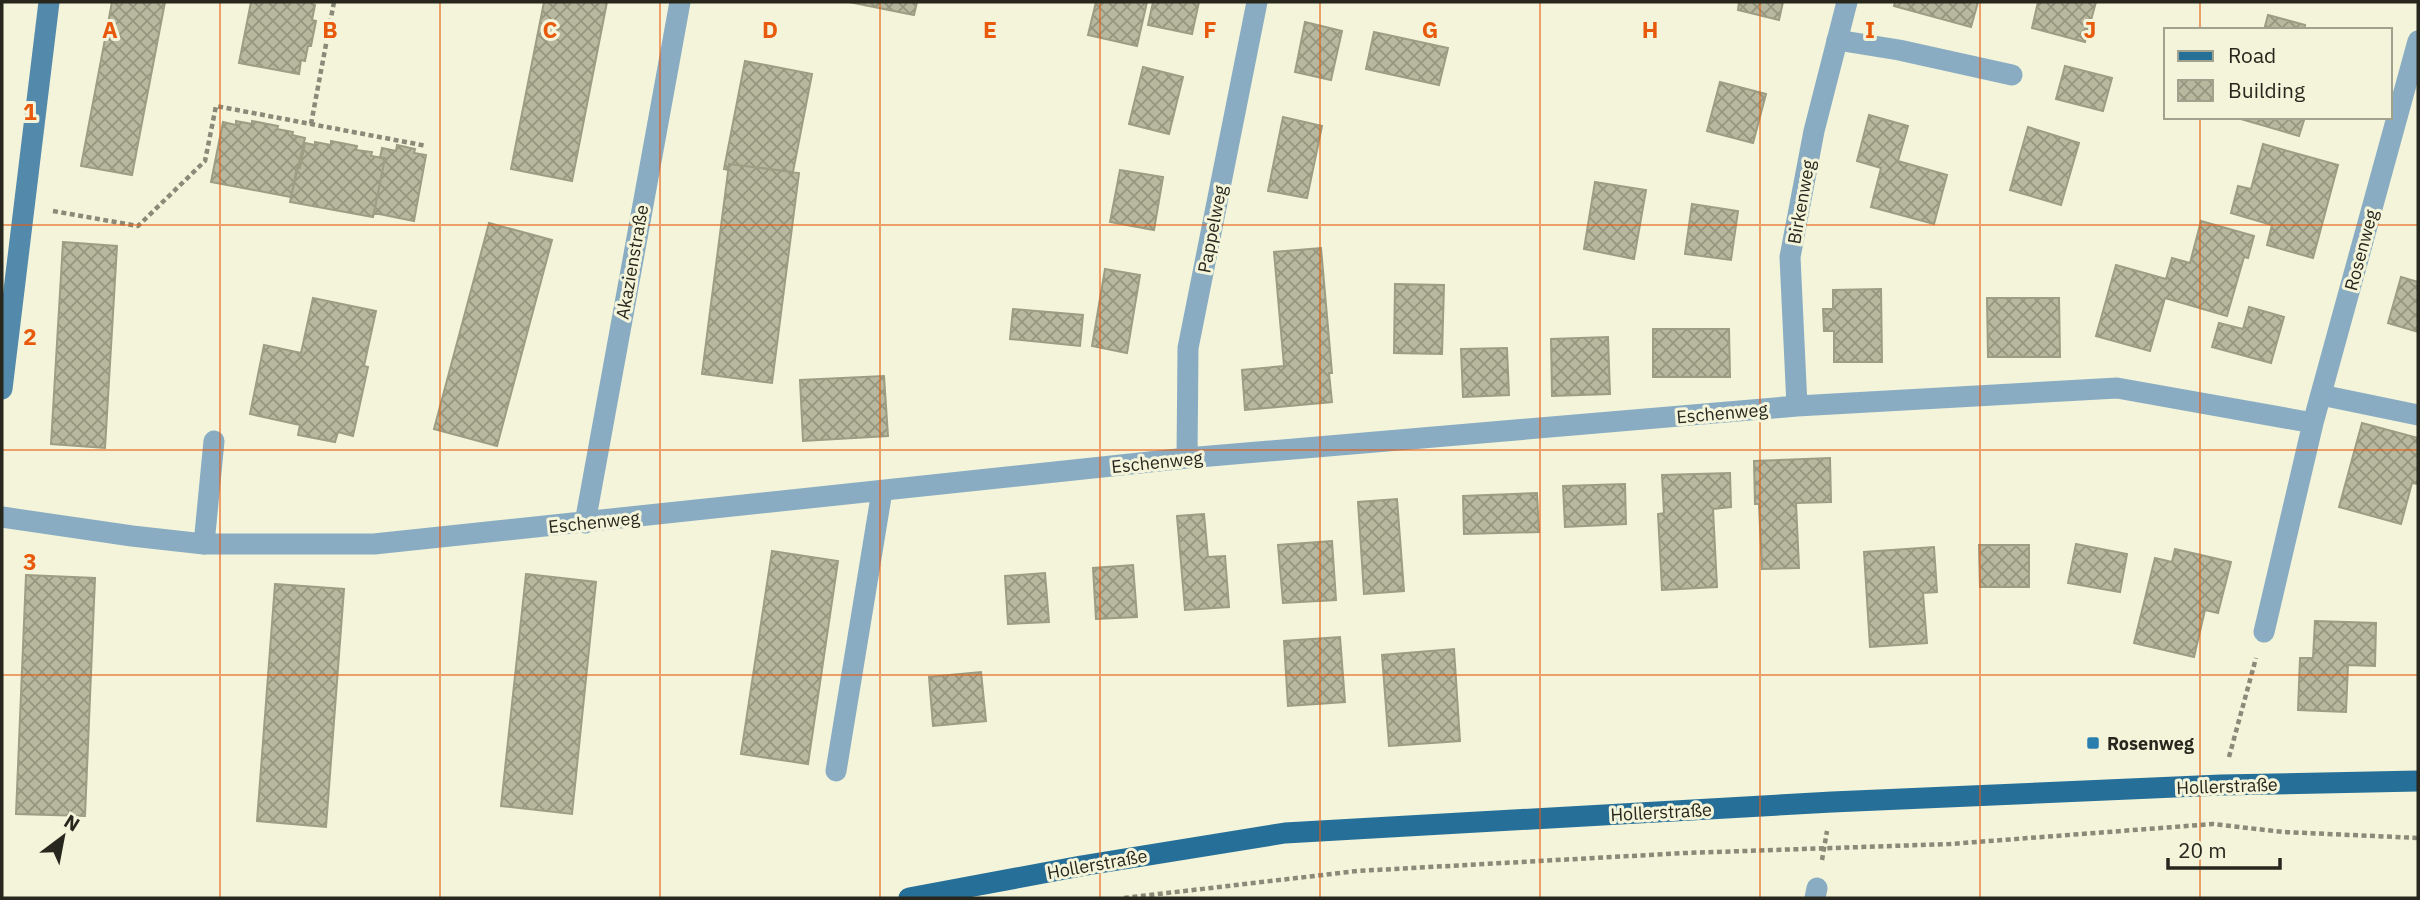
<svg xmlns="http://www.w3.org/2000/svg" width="2420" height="900" viewBox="0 0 2420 900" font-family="'IBM Plex Sans',sans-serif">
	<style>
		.building { fill: url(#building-cross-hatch); stroke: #9c9d83; stroke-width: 2 }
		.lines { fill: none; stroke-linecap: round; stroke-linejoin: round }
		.path { stroke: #8a8a78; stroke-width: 4.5; stroke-dasharray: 5 3.5; stroke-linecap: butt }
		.lane { stroke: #89acc3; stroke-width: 21 }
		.street { stroke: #89acc3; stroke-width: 21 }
		.secondary { stroke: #5389ab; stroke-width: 21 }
		.primary { stroke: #256f99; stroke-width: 21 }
		.grid { fill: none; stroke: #e8590c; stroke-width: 2; stroke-opacity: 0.55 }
		.poi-dot { fill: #297eae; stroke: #f3f4d9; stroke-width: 2.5 }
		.labels { text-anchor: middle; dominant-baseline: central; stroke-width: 6; stroke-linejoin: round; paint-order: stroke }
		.street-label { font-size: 18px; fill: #27271d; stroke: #f3f4d9 }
		.poi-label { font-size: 18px; font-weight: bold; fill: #27271d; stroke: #f3f4d9; text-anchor: start }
		.grid-label { font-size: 23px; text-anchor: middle; font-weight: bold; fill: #e8590c; stroke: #f3f4d9; stroke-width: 6; stroke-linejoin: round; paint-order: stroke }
	</style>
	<defs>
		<pattern id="building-cross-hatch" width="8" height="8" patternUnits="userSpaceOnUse" patternTransform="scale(1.75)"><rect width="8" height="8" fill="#b8b89e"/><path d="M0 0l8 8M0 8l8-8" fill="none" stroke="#969680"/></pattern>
	</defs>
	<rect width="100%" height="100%" fill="#f3f4d9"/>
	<path class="building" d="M 112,2 L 165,2 L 132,175 L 81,166 Z
		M 251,2 L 312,2 L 312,4 L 315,5 L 312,20 L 316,21 L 311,46 L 308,46 L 305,61 L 301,60 L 299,74 L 239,63 Z
		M 544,2 L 607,2 L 572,181 L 511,169 Z
		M 849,2 L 917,2 L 914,15 Z
		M 1096,2 L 1147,2 L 1137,46 L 1088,35 Z
		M 1153,2 L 1199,2 L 1192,34 L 1148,25 Z
		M 1739,2 L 1783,2 L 1779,20 L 1738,10 Z
		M 1895,2 L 1978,2 L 1971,27 L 1894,6 Z
		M 2038,2 L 2096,2 L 2085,42 L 2032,28 Z
		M 2268,15 L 2305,25 L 2304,30 L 2264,30 Z
		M 1305,22 L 1342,31 L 1331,80 L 1295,72 Z
		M 1374,32 L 1448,48 L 1439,85 L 1366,69 Z
		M 745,61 L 812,74 L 793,172 L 729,164 L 728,170 L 724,169 Z
		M 2065,66 L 2112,78 L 2103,111 L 2056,99 Z
		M 1143,67 L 1183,77 L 1169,134 L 1129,124 Z
		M 1720,82 L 1766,94 L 1753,143 L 1707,131 Z
		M 1869,115 L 1908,126 L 1898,161 L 1947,175 L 1934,224 L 1871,207 L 1881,168 L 1857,161 Z
		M 1283,117 L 1322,126 L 1307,198 L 1268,191 Z
		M 2234,117 L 2305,117 L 2299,136 Z
		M 236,121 L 252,124 L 252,121 L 278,126 L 277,129 L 293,132 L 292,135 L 305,138 L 291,197 L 211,182 L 223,122 L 236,125 Z
		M 2028,127 L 2079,143 L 2061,205 L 2010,190 Z
		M 331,141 L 357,146 L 356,150 L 372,152 L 371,156 L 385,158 L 373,217 L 290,202 L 297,167 L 300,168 L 305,143 L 315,145 L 315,142 L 331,145 Z
		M 2263,144 L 2338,165 L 2313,258 L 2267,245 L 2272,225 L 2231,213 L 2238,186 L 2251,189 Z
		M 397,145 L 415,149 L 414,153 L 426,155 L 414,221 L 374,213 L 385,158 L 380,158 L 382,148 L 396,151 Z
		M 729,164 L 799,173 L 772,383 L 702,374 Z
		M 1120,170 L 1163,177 L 1154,230 L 1110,222 Z
		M 1595,182 L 1646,190 L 1634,259 L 1584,249 Z
		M 1692,204 L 1738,211 L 1731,260 L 1685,254 Z
		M 2201,221 L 2254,236 L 2248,258 L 2244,257 L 2227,316 L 2165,298 L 2150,351 L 2096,336 L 2116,265 L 2166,279 L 2172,258 L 2190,263 Z
		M 489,223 L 552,240 L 497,446 L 434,429 Z
		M 63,242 L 117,246 L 105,448 L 51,444 Z
		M 1321,248 L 1332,373 L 1329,373 L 1332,402 L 1245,410 L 1242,370 L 1284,366 L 1274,252 Z
		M 1105,269 L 1140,275 L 1127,353 L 1092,346 Z
		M 2401,277 L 2418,282 L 2418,332 L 2388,323 Z
		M 1395,284 L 1444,285 L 1442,354 L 1394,353 Z
		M 1881,289 L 1882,362 L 1834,362 L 1834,331 L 1824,331 L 1823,309 L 1833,309 L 1833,290 Z
		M 313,298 L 376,311 L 364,366 L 368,367 L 353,436 L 338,432 L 335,442 L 298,435 L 300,425 L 250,414 L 264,345 L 301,353 Z
		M 1987,298 L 2059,298 L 2060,357 L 1988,357 Z
		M 2249,307 L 2284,317 L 2271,363 L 2212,347 L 2219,323 L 2243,329 Z
		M 1013,309 L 1083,315 L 1080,346 L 1010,339 Z
		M 1653,329 L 1729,329 L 1730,377 L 1653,377 Z
		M 1608,337 L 1610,394 L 1552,396 L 1551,339 Z
		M 1507,348 L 1509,395 L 1463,397 L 1461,349 Z
		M 884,376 L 888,436 L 803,441 L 800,380 Z
		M 2362,423 L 2418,438 L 2418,484 L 2412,483 L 2401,524 L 2339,507 Z
		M 1830,458 L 1831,502 L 1796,503 L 1799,568 L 1762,569 L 1759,504 L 1755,504 L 1754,461 Z
		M 1730,473 L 1731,507 L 1713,509 L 1717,587 L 1662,590 L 1658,514 L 1664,513 L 1662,475 Z
		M 1625,484 L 1626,524 L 1565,527 L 1563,486 Z
		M 1537,493 L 1539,532 L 1464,534 L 1463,496 Z
		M 1397,499 L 1404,591 L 1364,594 L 1358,502 Z
		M 1204,514 L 1208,557 L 1225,556 L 1229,607 L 1185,610 L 1177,516 Z
		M 1332,541 L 1336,600 L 1283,603 L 1278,545 Z
		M 2076,544 L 2127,554 L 2120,592 L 2068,583 Z
		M 1979,545 L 2029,545 L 2029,587 L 1980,587 Z
		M 1934,547 L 1937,592 L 1923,593 L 1927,643 L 1870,647 L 1864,552 Z
		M 2175,549 L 2231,562 L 2218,613 L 2205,610 L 2194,657 L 2134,643 L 2155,558 L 2172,562 Z
		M 772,551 L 838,561 L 808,764 L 741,754 Z
		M 1133,565 L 1137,617 L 1096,619 L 1093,568 Z
		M 1045,573 L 1049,622 L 1008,624 L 1005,576 Z
		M 526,574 L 596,582 L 572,814 L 501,806 Z
		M 26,575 L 95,578 L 85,816 L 16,814 Z
		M 275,584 L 344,589 L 326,827 L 257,821 Z
		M 2315,621 L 2376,623 L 2375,666 L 2348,665 L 2346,712 L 2298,710 L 2300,658 L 2313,658 Z
		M 1340,637 L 1345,702 L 1288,706 L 1284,641 Z
		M 1454,649 L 1460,741 L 1389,746 L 1382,655 Z
		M 981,672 L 986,721 L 933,726 L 929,677 Z"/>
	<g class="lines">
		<path class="path" d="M 311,124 L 334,2
			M 53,211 L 138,226 L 205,161 L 216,106 L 427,146
			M 2229,757 L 2256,658
			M 1822,860 L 1827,831
			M 1124,898 L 1357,871 L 1685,853 L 1950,844 L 2213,824 L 2283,832 L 2418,838"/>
		<path class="lane" d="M 1837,40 L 1899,50 L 2012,75
			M 2321,395 L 2418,415
			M 204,544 L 214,441
			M 836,771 L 882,491"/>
		<path class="street" d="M 1797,406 L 1790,257 L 1814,131 L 1847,2
			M 1187,458 L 1188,348 L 1257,2
			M 2,517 L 132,536 L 204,544 L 374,544 L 1187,458 L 1797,406 L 2117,388 L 2313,423
			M 585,523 L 680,2
			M 2264,632 L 2313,423 L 2418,41
			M 1815,898 L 1817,888"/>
		<path class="secondary" d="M 2,389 L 49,2"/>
		<path class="primary" d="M 909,898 L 1081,866 L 1285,833 L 1832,802 L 2221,785 L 2418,781"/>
	</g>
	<path class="grid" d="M 220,2 L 220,898M 440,2 L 440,898M 660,2 L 660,898M 880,2 L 880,898M 1100,2 L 1100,898M 1320,2 L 1320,898M 1540,2 L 1540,898M 1760,2 L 1760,898M 1980,2 L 1980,898M 2200,2 L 2200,30M 2200,117 L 2200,898M 2,225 L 2418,225M 2,450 L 2418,450M 2,675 L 2418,675"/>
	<rect class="poi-dot" x="2086" y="736" width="14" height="14" rx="3.5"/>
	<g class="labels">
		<g class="street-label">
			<text transform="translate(1801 202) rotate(-80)">Birkenweg</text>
			<text transform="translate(1212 229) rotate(-79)">Pappelweg</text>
			<text transform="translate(2361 250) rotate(-75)">Rosenweg</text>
			<text transform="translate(632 262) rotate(-80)">Akazienstraße</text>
			<text transform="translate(1722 413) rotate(-5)">Eschenweg</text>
			<text transform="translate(1157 462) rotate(-6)">Eschenweg</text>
			<text transform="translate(594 522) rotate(-6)">Eschenweg</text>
			<text transform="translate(2227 786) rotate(-2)">Hollerstraße</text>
			<text transform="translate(1661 812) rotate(-3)">Hollerstraße</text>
			<text transform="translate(1097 864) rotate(-10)">Hollerstraße</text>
		</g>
		<g class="poi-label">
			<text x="2107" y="743">Rosenweg</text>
		</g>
	</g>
	<g class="grid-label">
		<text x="110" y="38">A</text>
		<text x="330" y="38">B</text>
		<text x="550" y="38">C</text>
		<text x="770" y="38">D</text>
		<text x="990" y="38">E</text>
		<text x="1210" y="38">F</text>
		<text x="1430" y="38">G</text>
		<text x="1650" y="38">H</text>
		<text x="1870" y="38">I</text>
		<text x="2090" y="38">J</text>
		<text x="30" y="120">1</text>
		<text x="30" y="345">2</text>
		<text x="30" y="570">3</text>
	</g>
	<rect width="2420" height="900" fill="none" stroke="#27271d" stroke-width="7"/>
	<rect x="2164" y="28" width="228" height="91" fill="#f3f4d9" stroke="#a1a28e" stroke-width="2"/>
	<rect x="2178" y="51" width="35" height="10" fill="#256f99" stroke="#a1a28e" stroke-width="2"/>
	<text x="2228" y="63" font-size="21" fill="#27271d">Road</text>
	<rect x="2178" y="80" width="35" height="21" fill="url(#building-cross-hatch)" stroke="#a1a28e" stroke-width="2"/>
	<text x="2228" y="98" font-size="21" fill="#27271d">Building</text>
	<g transform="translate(63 837) rotate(32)" stroke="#f3f4d9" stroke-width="5" paint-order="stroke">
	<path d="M0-5L12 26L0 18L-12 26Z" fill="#27271d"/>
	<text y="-10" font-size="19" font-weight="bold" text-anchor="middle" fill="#27271d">N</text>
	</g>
	<path d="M2168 858v10h112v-10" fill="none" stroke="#27271d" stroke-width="3.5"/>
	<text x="2178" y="858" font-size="21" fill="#27271d" stroke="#f3f4d9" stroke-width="5" paint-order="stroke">20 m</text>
</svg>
